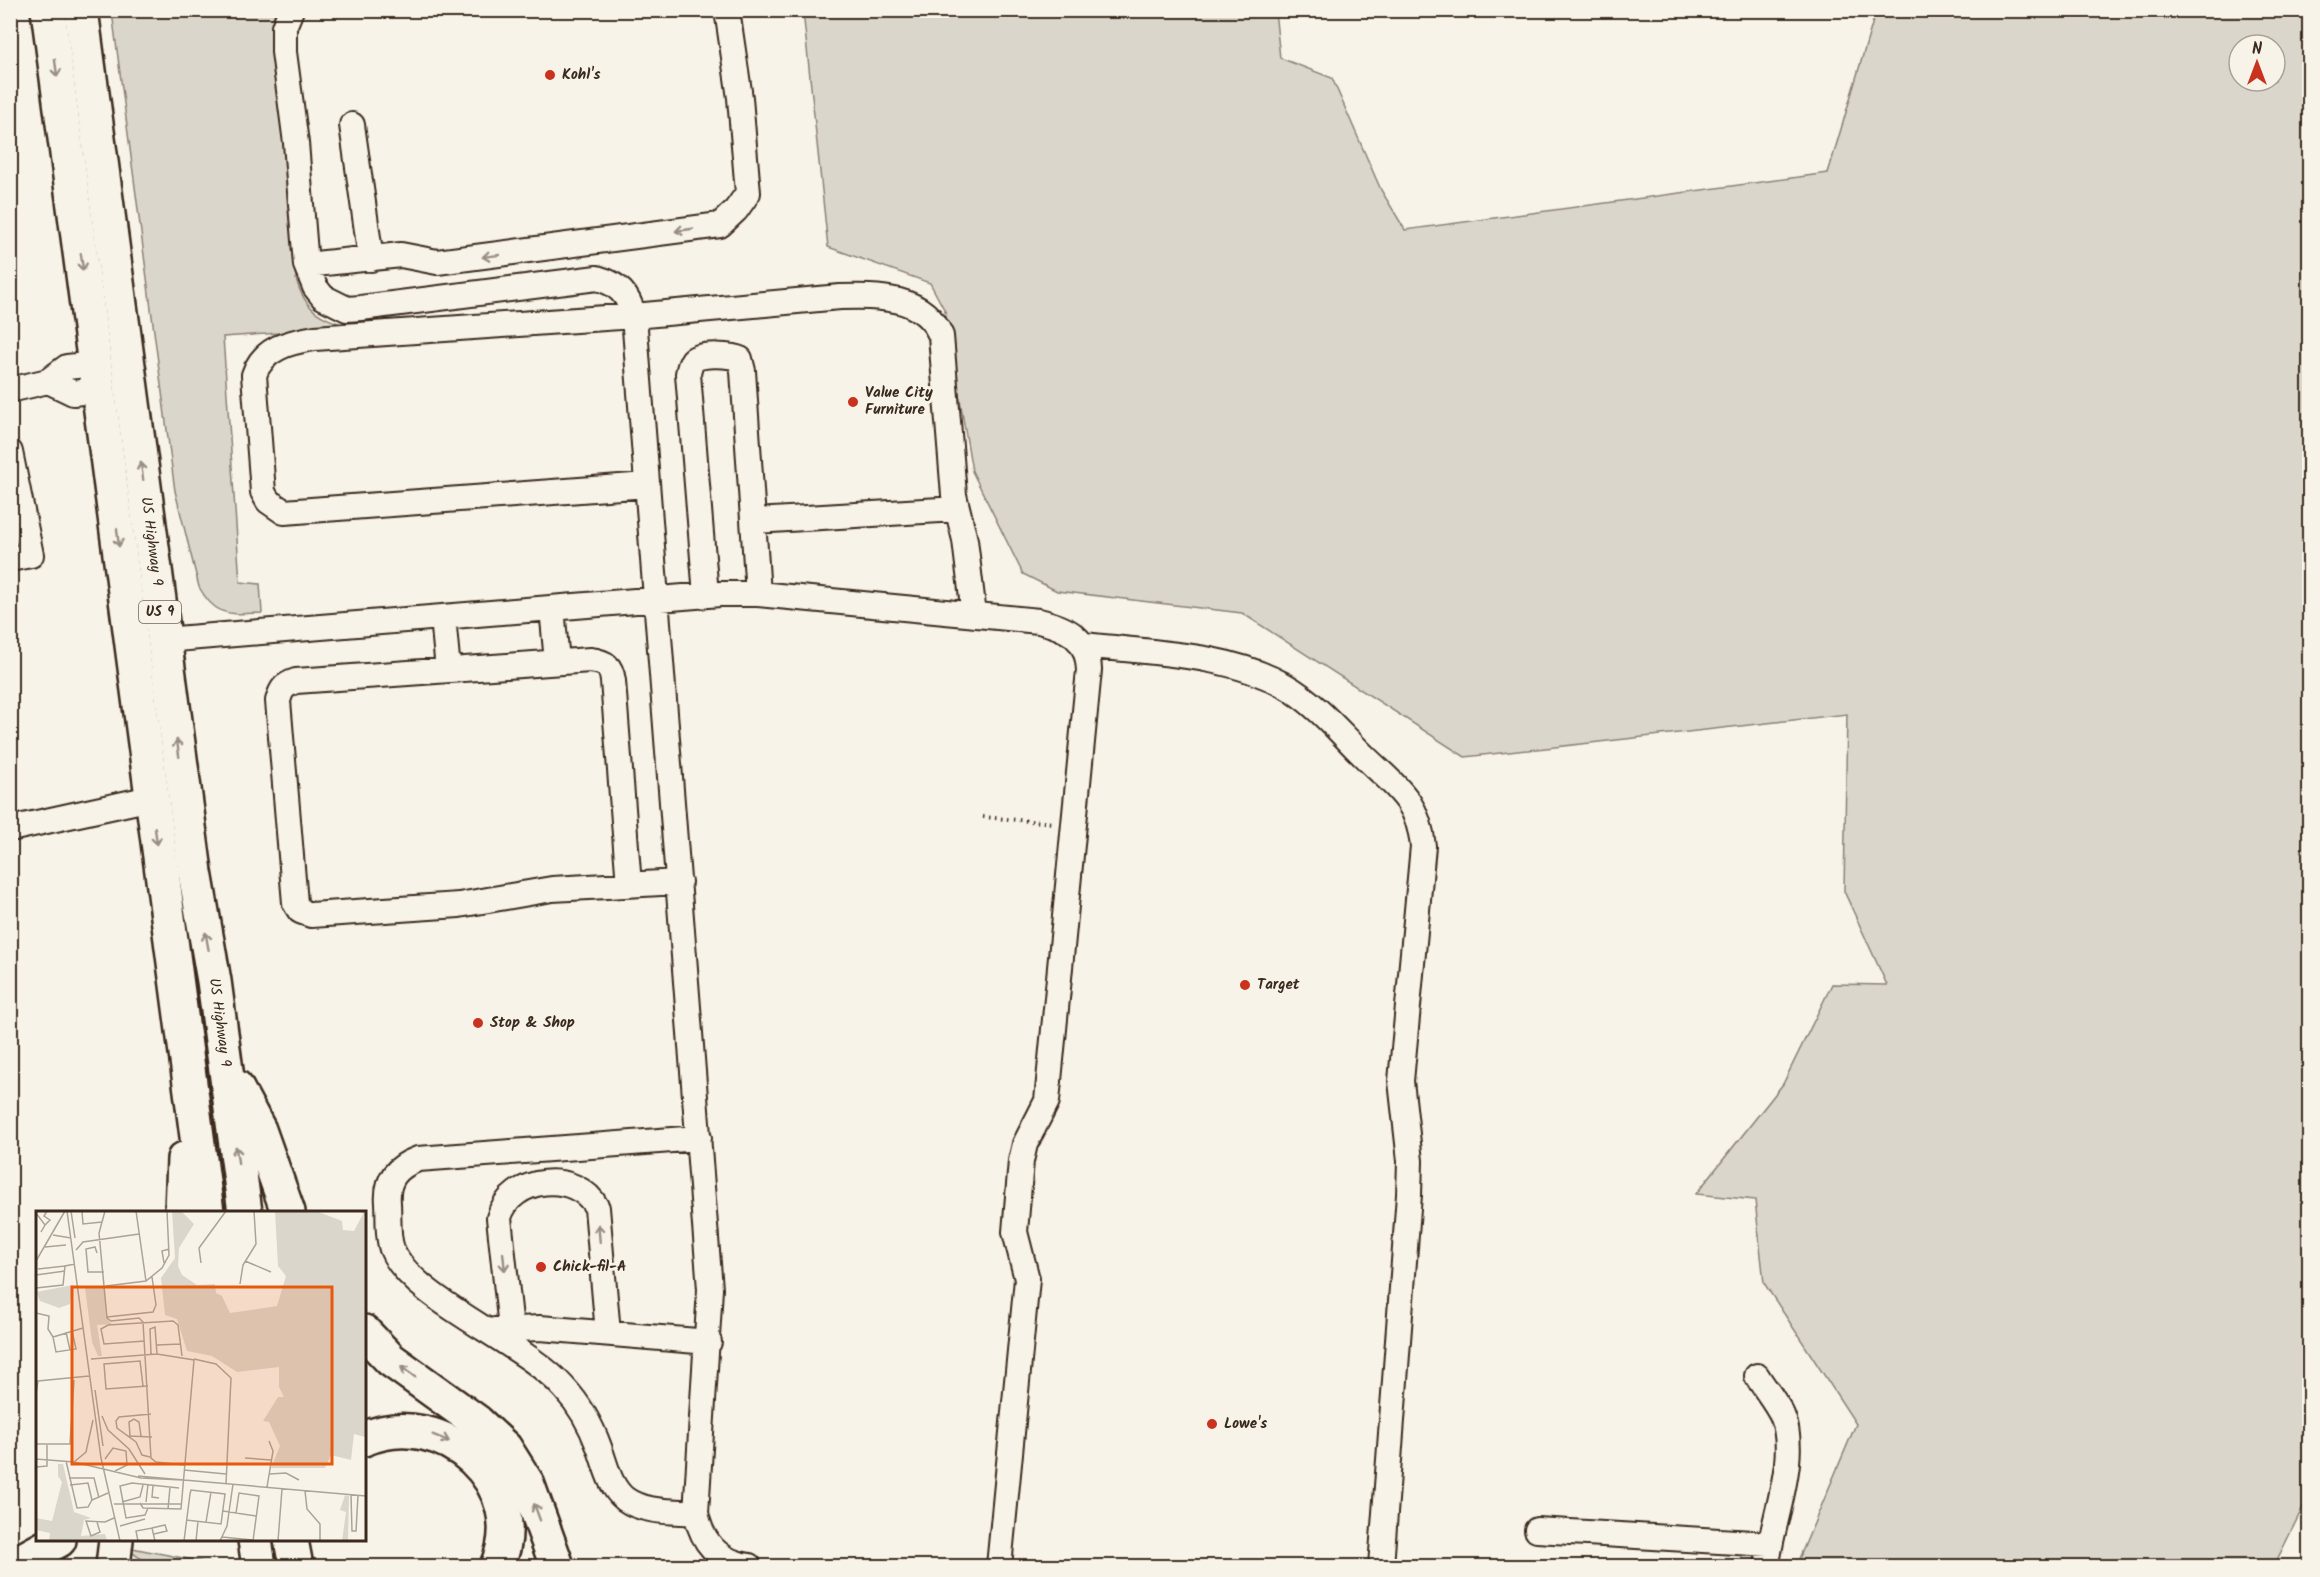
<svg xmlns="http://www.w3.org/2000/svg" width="2320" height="1577" viewBox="0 0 2320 1577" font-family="Kalam,sans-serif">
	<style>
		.green { fill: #dbd6cb; stroke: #8b8074; stroke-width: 1.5; fill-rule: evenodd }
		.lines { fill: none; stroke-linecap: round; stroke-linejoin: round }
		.minor-casing { stroke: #3b2a1e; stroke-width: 28 }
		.highway-casing { stroke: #3b2a1e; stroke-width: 38 }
		.path { stroke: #3b2a1e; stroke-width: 4; stroke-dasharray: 1.5 4.5; stroke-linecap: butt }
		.minor { stroke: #f7f3e8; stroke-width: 24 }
		.highway { stroke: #f7f3e8; stroke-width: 33 }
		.oneway { stroke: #998e83 }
		.poi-dot { fill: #c8321e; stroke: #f7f3e8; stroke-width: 2 }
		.labels { text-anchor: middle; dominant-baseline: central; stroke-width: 6; stroke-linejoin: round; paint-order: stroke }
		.shield { fill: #f7f3e8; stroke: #73665b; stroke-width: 1.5 }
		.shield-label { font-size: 14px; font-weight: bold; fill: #3b2a1e }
		.poi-label { font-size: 15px; font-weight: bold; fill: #3b2a1e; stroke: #f7f3e8; text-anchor: start }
		.street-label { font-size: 15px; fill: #3b2a1e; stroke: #f7f3e8 }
		.inset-road { fill: none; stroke: #aca397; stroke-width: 1.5 }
		.view { fill: #e8590c; fill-opacity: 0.15; stroke: #e8590c; stroke-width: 3 }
		.inset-edge { fill: none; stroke: #3b2a1e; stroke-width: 3 }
	</style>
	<rect width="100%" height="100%" fill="#f7f3e8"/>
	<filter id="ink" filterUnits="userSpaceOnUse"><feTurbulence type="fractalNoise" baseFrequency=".0167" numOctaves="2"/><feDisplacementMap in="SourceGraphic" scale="12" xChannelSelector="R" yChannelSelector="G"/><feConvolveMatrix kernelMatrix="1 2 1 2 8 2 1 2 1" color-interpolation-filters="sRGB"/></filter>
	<g filter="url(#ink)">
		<path class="green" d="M 126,10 L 276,11 C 262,35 281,108 284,137 C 289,184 292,232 296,279 C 306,313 321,317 352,328 L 223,337 L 240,582 L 260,584 L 262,613 C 230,614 216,618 199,587 L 175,491 L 112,12 Z
			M 803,11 L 1275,11 L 1280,58 L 1332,78 L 1381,190 L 1405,230 L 1828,173 L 1876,11 L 2309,11 L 2310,1503 L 2305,1503 L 2274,1566 L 1796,1566 L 1856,1424 L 1764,1283 L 1755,1200 L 1696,1194 L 1783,1084 L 1832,984 L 1887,985 L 1844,891 L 1847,714 L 1465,757 L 1242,613 L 1057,591 L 1023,574 L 972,471 L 945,311 L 930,283 L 828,247 ZM 2239,45 L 2275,45 L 2275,81 L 2239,81 Z
			M 127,1547 L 224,1566 C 193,1566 149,1574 127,1547 Z"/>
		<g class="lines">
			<g class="minor-casing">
				<path id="minor" d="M 291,10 L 284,27 L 284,52 L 296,143 L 306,265 L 315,287 L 323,297 L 347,309 L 361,308 L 597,278 C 619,284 628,295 634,316 L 710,1289 L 696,1513 C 702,1542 718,1562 749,1566
					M 352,125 L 371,259
					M 306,265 L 401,255 L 437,262 L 720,225 L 736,210 L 748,193 L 740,98 L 727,10
					M 48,381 L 73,393 L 99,390
					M 10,390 L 48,381 L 67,367 L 96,364
					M 10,452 L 31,555 L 10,559
					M 647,485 L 284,512 L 268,501 L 263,492 L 254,375 C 263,348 289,342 315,338 L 634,316 L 840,297 C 878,296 924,295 941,336 L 954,495 L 965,540 L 974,615
					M 754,521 L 957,509
					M 706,595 L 688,374 C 689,369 690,364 693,360 C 700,353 733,355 740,359 L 743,371 L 758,594
					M 552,608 L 557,662
					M 443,617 L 448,670
					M 164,640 L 720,594 L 758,594 L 1039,621 C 1068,628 1088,638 1089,670 L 1047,1101 L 1025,1144 L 1021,1161 L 1015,1232 L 1027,1279 L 999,1566
					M 1085,645 C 1150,653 1225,653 1284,685 C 1316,703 1340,733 1366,758 C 1397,788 1418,800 1423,846 L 1401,1081 L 1410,1161 L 1409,1195 L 1381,1566
					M 10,829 L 151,798
					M 629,885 L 613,681 C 611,666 606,662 590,660 L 296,681 C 284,685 281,689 278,701 L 295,903 L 300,911 L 311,915 L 459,905 L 552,889 L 679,882
					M 511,1328 L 499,1218 C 510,1176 577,1169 597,1208 L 608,1333
					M 495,1330 L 540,1328 L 709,1342
					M 1757,1376 C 1765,1389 1776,1402 1782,1415 C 1800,1457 1771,1522 1767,1566
					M 696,1513 C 674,1511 644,1513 625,1499 C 609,1486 606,1465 599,1447 C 591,1425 580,1405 564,1388 C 523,1341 412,1300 392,1249 C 387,1236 389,1217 388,1203 C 386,1180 396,1167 418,1159 L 699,1138
					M 1537,1530 L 1769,1544"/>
			</g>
			<g class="highway-casing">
				<g id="highway">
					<path d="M 48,10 L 207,1212"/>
					<path id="s1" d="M 81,10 L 195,872 L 214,981 L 245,1212"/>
					<path d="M 236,1087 L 259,1130 L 288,1212"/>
					<path d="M 182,1212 L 184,1159"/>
					<path d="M 364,1332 L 391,1360 L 477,1422 L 505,1448 L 527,1483 L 557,1566"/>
					<path d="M 364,1439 C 443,1404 533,1486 497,1566"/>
					<path d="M 255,1540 L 259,1566"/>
					<path d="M 291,1540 L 296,1566"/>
					<path d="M 17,1563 L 59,1540"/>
					<path d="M 113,1566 L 116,1540"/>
				</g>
			</g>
			<path class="path" d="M 983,817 L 1054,823"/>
			<use href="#minor" class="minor"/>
			<use href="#highway" class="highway"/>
		</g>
		<defs><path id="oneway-shaft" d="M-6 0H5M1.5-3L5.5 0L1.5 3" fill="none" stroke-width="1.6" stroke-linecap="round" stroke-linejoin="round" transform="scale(1.5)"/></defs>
		<g class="oneway">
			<use href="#oneway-shaft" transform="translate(56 68) rotate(82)"/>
			<use href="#oneway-shaft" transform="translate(684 230) rotate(172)"/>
			<use href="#oneway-shaft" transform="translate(491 256) rotate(173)"/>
			<use href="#oneway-shaft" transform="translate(82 262) rotate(82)"/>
			<use href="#oneway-shaft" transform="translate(142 471) rotate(-98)"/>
			<use href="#oneway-shaft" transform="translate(118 538) rotate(83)"/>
			<use href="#oneway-shaft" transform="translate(178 748) rotate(-98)"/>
			<use href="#oneway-shaft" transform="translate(156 836) rotate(82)"/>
			<use href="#oneway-shaft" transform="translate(207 941) rotate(-100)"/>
			<use href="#oneway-shaft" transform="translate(237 1155) rotate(-98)"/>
			<use href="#oneway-shaft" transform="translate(599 1233) rotate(-95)"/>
			<use href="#oneway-shaft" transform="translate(504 1262) rotate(84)"/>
			<use href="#oneway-shaft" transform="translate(408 1372) rotate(-144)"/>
			<use href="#oneway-shaft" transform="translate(441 1438) rotate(22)"/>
			<use href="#oneway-shaft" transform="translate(537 1512) rotate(-110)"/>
		</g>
	</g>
	<g class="poi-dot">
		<circle cx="550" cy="75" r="6"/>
		<circle cx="853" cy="402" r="6"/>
		<circle cx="1245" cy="985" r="6"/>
		<circle cx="478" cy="1023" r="6"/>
		<circle cx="541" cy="1267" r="6"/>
		<circle cx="1212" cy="1424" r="6"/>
	</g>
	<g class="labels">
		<rect class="shield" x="139" y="601" width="42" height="22" rx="4.5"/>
		<g class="shield-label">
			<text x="160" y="612">US 9</text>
		</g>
		<g class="poi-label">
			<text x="562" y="75">Kohl's</text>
			<text x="865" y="393">Value City<tspan x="865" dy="17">Furniture</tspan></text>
			<text x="1257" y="985">Target</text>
			<text x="490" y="1023">Stop &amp; Shop</text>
			<text x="553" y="1267">Chick-fil-A</text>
			<text x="1224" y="1424">Lowe's</text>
		</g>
		<g class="street-label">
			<text stroke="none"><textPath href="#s1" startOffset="536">US Highway 9</textPath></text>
			<text stroke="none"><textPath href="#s1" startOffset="1022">US Highway 9</textPath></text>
		</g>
	</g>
	<g transform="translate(36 1211)">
		<rect width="330" height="330" fill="#f7f3e8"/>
		<path d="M 136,0 L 145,0 L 158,13 L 143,37 L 142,55 L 146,64 L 161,74 L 179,73 L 180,82 L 186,85 L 194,102 L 241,95 L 250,65 L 242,55 L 239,0 L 280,0 L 306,10 L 307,19 L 318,20 L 327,3 L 324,0 L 330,0 L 329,226 L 318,223 L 315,249 L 295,244 L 289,257 L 235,257 L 244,235 L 233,211 L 227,210 L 242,186 L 248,186 L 243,176 L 243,156 L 201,161 L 176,145 L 151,140 L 141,108 L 129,104 L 125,67 L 139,47 ZM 37,74 L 34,93 L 23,97 L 4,90 L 0,81 ZM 68,75 L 70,107 L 76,113 L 61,114 L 66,145 L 62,145 L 56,131 L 49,77 ZM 22,253 L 27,253 L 38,301 L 55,307 L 48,309 L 45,325 L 69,323 L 71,330 L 13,330 L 14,322 L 0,319 L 0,307 L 16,310 L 26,271 L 22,265 ZM 309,284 L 313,285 L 312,330 L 306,330 L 310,301 L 304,299 Z" fill="#dbd6cb"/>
		<path class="inset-road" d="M 31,0 L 65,247 L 84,330M 35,0 L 39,27M 46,0 L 47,13 L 66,11M 69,0 L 63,22 L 71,107 L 75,110 L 103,107 L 107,111 L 115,247 L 120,251 L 148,254M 100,0 L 110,70M 0,2 L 9,14 L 5,21M 9,14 L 14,9 L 8,5 L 11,0M 17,24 L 35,27M 9,36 L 30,34M 40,39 L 47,31 L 103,23M 61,42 L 59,36 L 50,38 L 52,61 L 68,61M 0,50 L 29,0M 209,50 L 235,61M 128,52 L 126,40 L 133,38M 165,52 L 163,37 L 190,0M 2,58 L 29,55M 0,64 L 29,60M 204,73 L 207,54 L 220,33 L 218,0M 70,75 L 110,70 L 126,57 L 133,44 L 131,0M 0,77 L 27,74 L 29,55 L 39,53M 0,102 L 13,105 L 12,118 L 17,126 L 47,117M 71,106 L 117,101 L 120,94 L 116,66M 30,121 L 34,139M 17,126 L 20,141 L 40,138 L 36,120M 109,130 L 68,133 L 65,118 L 72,114 L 137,110 L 142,114 L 146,145M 121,134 L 144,133M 115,143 L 114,118 L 119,116 L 121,143M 55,148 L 121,143 L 158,149 L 145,298 L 107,297 L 104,292M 158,148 L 180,153 L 195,167 L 190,273M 107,175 L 104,150 L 68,153 L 70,178 L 112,175M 59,179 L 67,235M 0,183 L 2,170 L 53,165M 66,205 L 72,219 L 93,238 L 109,263M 92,225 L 116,226M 94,225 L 93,211 L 98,208 L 103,211 L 105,225M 0,233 L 34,233 L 38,169M 114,246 L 106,244 L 100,231 L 81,217 L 80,210 L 83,206 L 115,203M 209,247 L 235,249M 0,248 L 38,251 L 105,267 L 146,269M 69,248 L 77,237 L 90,240 L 91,254 L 79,260M 30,250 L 41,297 L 52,296 L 56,289 L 72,282M 38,251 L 50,241 L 57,209M 0,256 L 11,255 L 11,234M 148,259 L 190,263M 233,263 L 250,262 L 263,269M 102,265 L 330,285M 33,267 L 58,267 L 63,287M 34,274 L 52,272 L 56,289M 117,275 L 116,286 L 123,287M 231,276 L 237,240 L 233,230M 269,280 L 271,298 L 284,313 L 284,330M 315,284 L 316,320 L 320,320 L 322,284M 86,291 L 104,286 L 107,274M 110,291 L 112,273M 78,293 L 146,293M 112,297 L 109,304 L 90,307 L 84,275 L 96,272 L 143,277M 132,298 L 134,276M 187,300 L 220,305M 200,302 L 203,282 L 223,285 L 217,330M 61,311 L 64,321 L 55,325 L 50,310 L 69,311 L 78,307M 170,311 L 175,281M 84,315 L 109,308M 116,317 L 129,314 L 131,320 L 118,323M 186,326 L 217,329M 102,330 L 100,320 L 116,317 L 119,330M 148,330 L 154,283 L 155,279 L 189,283 L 185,313 L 150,309M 160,330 L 162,310M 184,330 L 191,315 L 197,273M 242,330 L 246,278"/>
		<path class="view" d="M 36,76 L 296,76 L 296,253 L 36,253 Z"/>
		<rect width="330" height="330" class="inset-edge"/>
	</g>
	<rect width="2320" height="1577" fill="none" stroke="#f7f3e8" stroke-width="36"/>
	<rect x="18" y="18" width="2284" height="1541" fill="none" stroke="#3b2a1e" stroke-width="2" filter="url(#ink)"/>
	<g transform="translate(2257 63)"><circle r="28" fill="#f7f3e8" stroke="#aca397" stroke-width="1.5"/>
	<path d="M0-4.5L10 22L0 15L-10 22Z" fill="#c8321e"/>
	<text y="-9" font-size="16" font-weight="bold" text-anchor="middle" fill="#3b2a1e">N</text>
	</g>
</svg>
